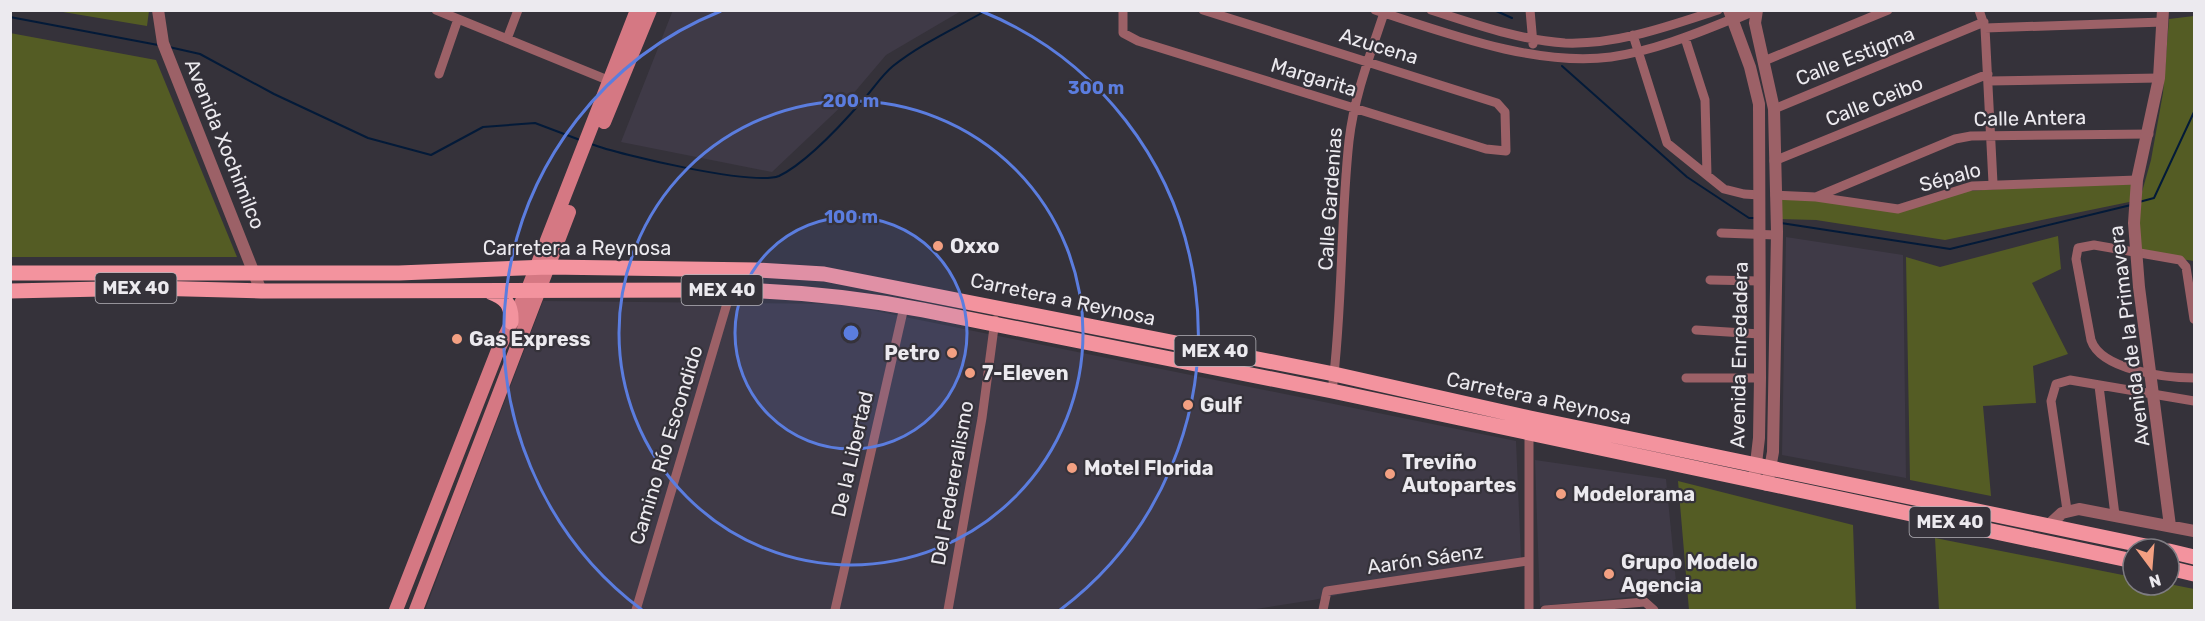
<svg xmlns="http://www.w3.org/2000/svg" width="2205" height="621" viewBox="0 0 2205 621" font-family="Rubik,sans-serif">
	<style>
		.built { fill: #3f3a47 }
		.green { fill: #545c24 }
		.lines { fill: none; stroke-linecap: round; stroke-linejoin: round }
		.stream { stroke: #031a38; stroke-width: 2 }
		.minor { stroke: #9c6167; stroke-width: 9 }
		.tertiary { stroke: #9c6167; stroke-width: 12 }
		.secondary { stroke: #d57883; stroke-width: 14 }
		.primary { stroke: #f3939e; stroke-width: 15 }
		.ring { fill: none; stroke: #5b7ddf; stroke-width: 3 }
		.poi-dot { fill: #f3a082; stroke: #35323a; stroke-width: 2 }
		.labels { text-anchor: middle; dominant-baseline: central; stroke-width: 4.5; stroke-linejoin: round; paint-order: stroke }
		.shield { fill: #35323a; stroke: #b5b3b9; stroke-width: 1.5 }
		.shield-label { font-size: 18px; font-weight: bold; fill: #eceaef }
		.street-label { font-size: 20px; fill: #eceaef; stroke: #35323a }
		.poi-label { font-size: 20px; font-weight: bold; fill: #eceaef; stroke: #35323a; text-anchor: start }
		.centre { fill: #5b7ddf; stroke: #35323a; stroke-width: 3 }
		.ring-label { font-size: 18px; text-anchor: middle; font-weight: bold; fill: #5b7ddf; stroke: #35323a; stroke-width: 4.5; stroke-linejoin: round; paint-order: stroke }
	</style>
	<rect width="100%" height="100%" fill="#35323a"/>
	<path class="built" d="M 673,10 L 961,10 L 961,11 L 886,55 L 847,101 L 772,172 L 621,142 Z
		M 1786,237 L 1903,255 L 1906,478 L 1782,455 Z
		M 543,301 L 841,304 L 1516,441 L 1521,558 L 1313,600 L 1250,610 L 425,610 Z
		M 1535,460 L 1666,479 L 1677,592 L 1540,606 Z"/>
	<path class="green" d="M 57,11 L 149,11 L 147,26 Z
		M 2194,16 L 2194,261 L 2141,253 L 2138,206 L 2151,160 L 2163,93 L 2169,19 Z
		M 10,33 L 156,60 L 237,257 L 11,257 Z
		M 2137,180 L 2134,201 L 1945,240 L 1816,220 L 1776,219 L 1775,195 L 1890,209 L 1953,192 Z
		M 2058,236 L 2061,269 L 2032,283 L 2068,354 L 2033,366 L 2036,403 L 1983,406 L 1991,496 L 1910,480 L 1906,257 L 1940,267 Z
		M 1678,481 L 1853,525 L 1856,610 L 1689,610 Z
		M 1935,538 L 2133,577 L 2133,585 L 2169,584 L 2194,589 L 2194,610 L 1939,610 Z"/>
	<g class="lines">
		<path class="stream" d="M 1494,10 L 1512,18
			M 10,17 L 158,45
			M 169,47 L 200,54 L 274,94 L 368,138 L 431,155 L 483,127 L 535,123 L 580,140
			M 1562,66 L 1687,177 L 1749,218 L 1754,218
			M 591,144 C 620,155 753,186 779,176 C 806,163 843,123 863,100 C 873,89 882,75 893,66 C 922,43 956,28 987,10
			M 2139,202 L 2154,198 L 2194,112
			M 1781,223 L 1950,249 L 2131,205"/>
		<path class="minor" d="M 436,10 L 610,81
			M 1123,10 L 1123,33 L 1138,41 L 1486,149 L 1506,151 L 1505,112 L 1497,103 L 1203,10
			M 1375,10 C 1446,33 1536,67 1611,57 C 1652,51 1693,35 1732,19
			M 1431,10 C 1475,24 1519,40 1565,43 C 1617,45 1669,26 1718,10
			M 1530,10 L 1533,44
			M 1979,10 L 1985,28 L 1993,183
			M 1985,28 L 2163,22
			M 1633,35 L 1667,143 L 1724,189 L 1744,194 L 1760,195
			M 1685,38 L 1705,100 L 1707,175
			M 507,39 L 518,10
			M 1764,61 L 1888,10
			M 439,74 L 458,19
			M 1989,81 L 2159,78
			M 1774,109 L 1984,22
			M 1774,161 L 1988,74
			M 1775,195 L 1816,197 L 1898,209 L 1972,186 L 2137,180
			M 1816,197 L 1955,139 L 1971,136 L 2149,134
			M 1721,233 L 1776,235
			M 1710,280 L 1760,281
			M 2194,319 L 2186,267 L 2180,260 L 2094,245 L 2078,248 L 2076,259 L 2091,340 C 2101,370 2166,378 2194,378
			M 1696,330 L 1760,334
			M 1686,378 L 1760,378
			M 2099,386 L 2115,515
			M 1332,391 C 1343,308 1340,224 1349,141 C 1354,97 1370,55 1384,13
			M 1529,430 L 1529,610
			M 2067,510 L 2051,401 L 2056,384 L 2070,380 L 2194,401
			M 636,610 L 731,290
			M 835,610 L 904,307
			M 948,610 L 982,418 L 995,320
			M 1323,610 L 1327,591 L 1528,561
			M 1545,610 L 1645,602 L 1654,610"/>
		<path class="tertiary" d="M 158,10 L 163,43 L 261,291
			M 1729,10 L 1750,67 L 1759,104 L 1760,378 L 1759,438 L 1755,472
			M 1757,10 L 1755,23 L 1774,109 L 1777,232 L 1773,452 L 1767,485
			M 2163,10 L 2159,78 L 2137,180 L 2134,223 L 2139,287 L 2170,526
			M 1732,19 L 1753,10
			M 2049,525 L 2062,513 L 2079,509 L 2194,531"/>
		<path class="secondary" d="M 604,122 L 650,10
			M 396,610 L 498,350 L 528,289 L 637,10
			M 416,610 L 569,212"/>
		<path class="primary" d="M 10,273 L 399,273 L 548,267 L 757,270 L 824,274 L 1334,374 L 1530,418 L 2160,549
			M 10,291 L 149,288 L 261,291 L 714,290 C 784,290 854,297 923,310 L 1332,391 L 2133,561
			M 490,292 C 506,298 512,305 511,322
			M 2169,551 L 2194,557
			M 2169,568 L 2194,574"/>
	</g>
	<circle cx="851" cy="333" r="116" fill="#5b7ddf" fill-opacity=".12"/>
	<g class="ring">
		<circle cx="851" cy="333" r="116"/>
		<circle cx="851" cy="333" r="232"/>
		<path d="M642 610A347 347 0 0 1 721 11M981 11A347 347 0 0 1 1060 610"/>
	</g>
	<g class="poi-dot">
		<circle cx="938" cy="246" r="6"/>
		<circle cx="457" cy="339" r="6"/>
		<circle cx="952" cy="353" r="6"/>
		<circle cx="970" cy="373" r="6"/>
		<circle cx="1188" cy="405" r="6"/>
		<circle cx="1072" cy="468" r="6"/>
		<circle cx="1390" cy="474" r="6"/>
		<circle cx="1561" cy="494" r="6"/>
		<circle cx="1609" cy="574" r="6"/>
	</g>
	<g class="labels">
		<g class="shield">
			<rect x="95.5" y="273" width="81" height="30" rx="4.5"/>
			<rect x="681.5" y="275" width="81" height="30" rx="4.5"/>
			<rect x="1174.5" y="336" width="81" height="30" rx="4.5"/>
			<rect x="1909.5" y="507" width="81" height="30" rx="4.5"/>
		</g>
		<g class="shield-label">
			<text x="136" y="288">MEX 40</text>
			<text x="722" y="290">MEX 40</text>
			<text x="1215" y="351">MEX 40</text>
			<text x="1950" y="522">MEX 40</text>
		</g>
		<g class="street-label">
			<text transform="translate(1379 46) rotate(17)">Azucena</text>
			<text transform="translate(1855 56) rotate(-22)">Calle Estigma</text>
			<text transform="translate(1314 77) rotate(17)">Margarita</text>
			<text transform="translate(1874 101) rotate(-22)">Calle Ceibo</text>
			<text transform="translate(2030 118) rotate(-1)">Calle Antera</text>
			<text transform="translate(225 144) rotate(68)">Avenida Xochimilco</text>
			<text transform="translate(1950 177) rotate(-15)">Sépalo</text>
			<text transform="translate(1330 199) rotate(-86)">Calle Gardenias</text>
			<text x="577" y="248">Carretera a Reynosa</text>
			<text transform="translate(1063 299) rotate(12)">Carretera a Reynosa</text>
			<text transform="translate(2129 336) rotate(-97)">Avenida de la Primavera</text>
			<text transform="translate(1739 355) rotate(-89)">Avenida Enredadera</text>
			<text transform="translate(1539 398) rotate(12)">Carretera a Reynosa</text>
			<text transform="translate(666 445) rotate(-73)">Camino Río Escondido</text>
			<text transform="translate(852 454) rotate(-77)">De la Libertad</text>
			<text transform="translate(952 483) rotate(-80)">Del Federeralismo</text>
			<text transform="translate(1425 559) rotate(-8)">Aarón Sáenz</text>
		</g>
		<g class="poi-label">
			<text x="950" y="246">Oxxo</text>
			<text x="469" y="339">Gas Express</text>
			<text x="940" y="353" text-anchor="end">Petro</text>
			<text x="982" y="373">7-Eleven</text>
			<text x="1200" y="405">Gulf</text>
			<text x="1402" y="462">Treviño<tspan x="1402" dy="23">Autopartes</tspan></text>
			<text x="1084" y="468">Motel Florida</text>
			<text x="1573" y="494">Modelorama</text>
			<text x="1621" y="562">Grupo Modelo<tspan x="1621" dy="23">Agencia</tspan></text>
		</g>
	</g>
	<circle cx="851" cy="333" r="9" class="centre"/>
	<g class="ring-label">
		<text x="1096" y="94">300 m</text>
		<text x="851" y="107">200 m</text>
		<text x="851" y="223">100 m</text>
	</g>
	<rect width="2205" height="621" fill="none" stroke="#eceaef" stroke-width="24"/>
	<g transform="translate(2151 567) rotate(164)"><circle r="28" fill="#35323a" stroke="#7e7c82" stroke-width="1.5"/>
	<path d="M0-4.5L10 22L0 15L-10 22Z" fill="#f3a082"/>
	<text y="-9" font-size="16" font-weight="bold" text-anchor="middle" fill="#eceaef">N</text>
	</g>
</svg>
